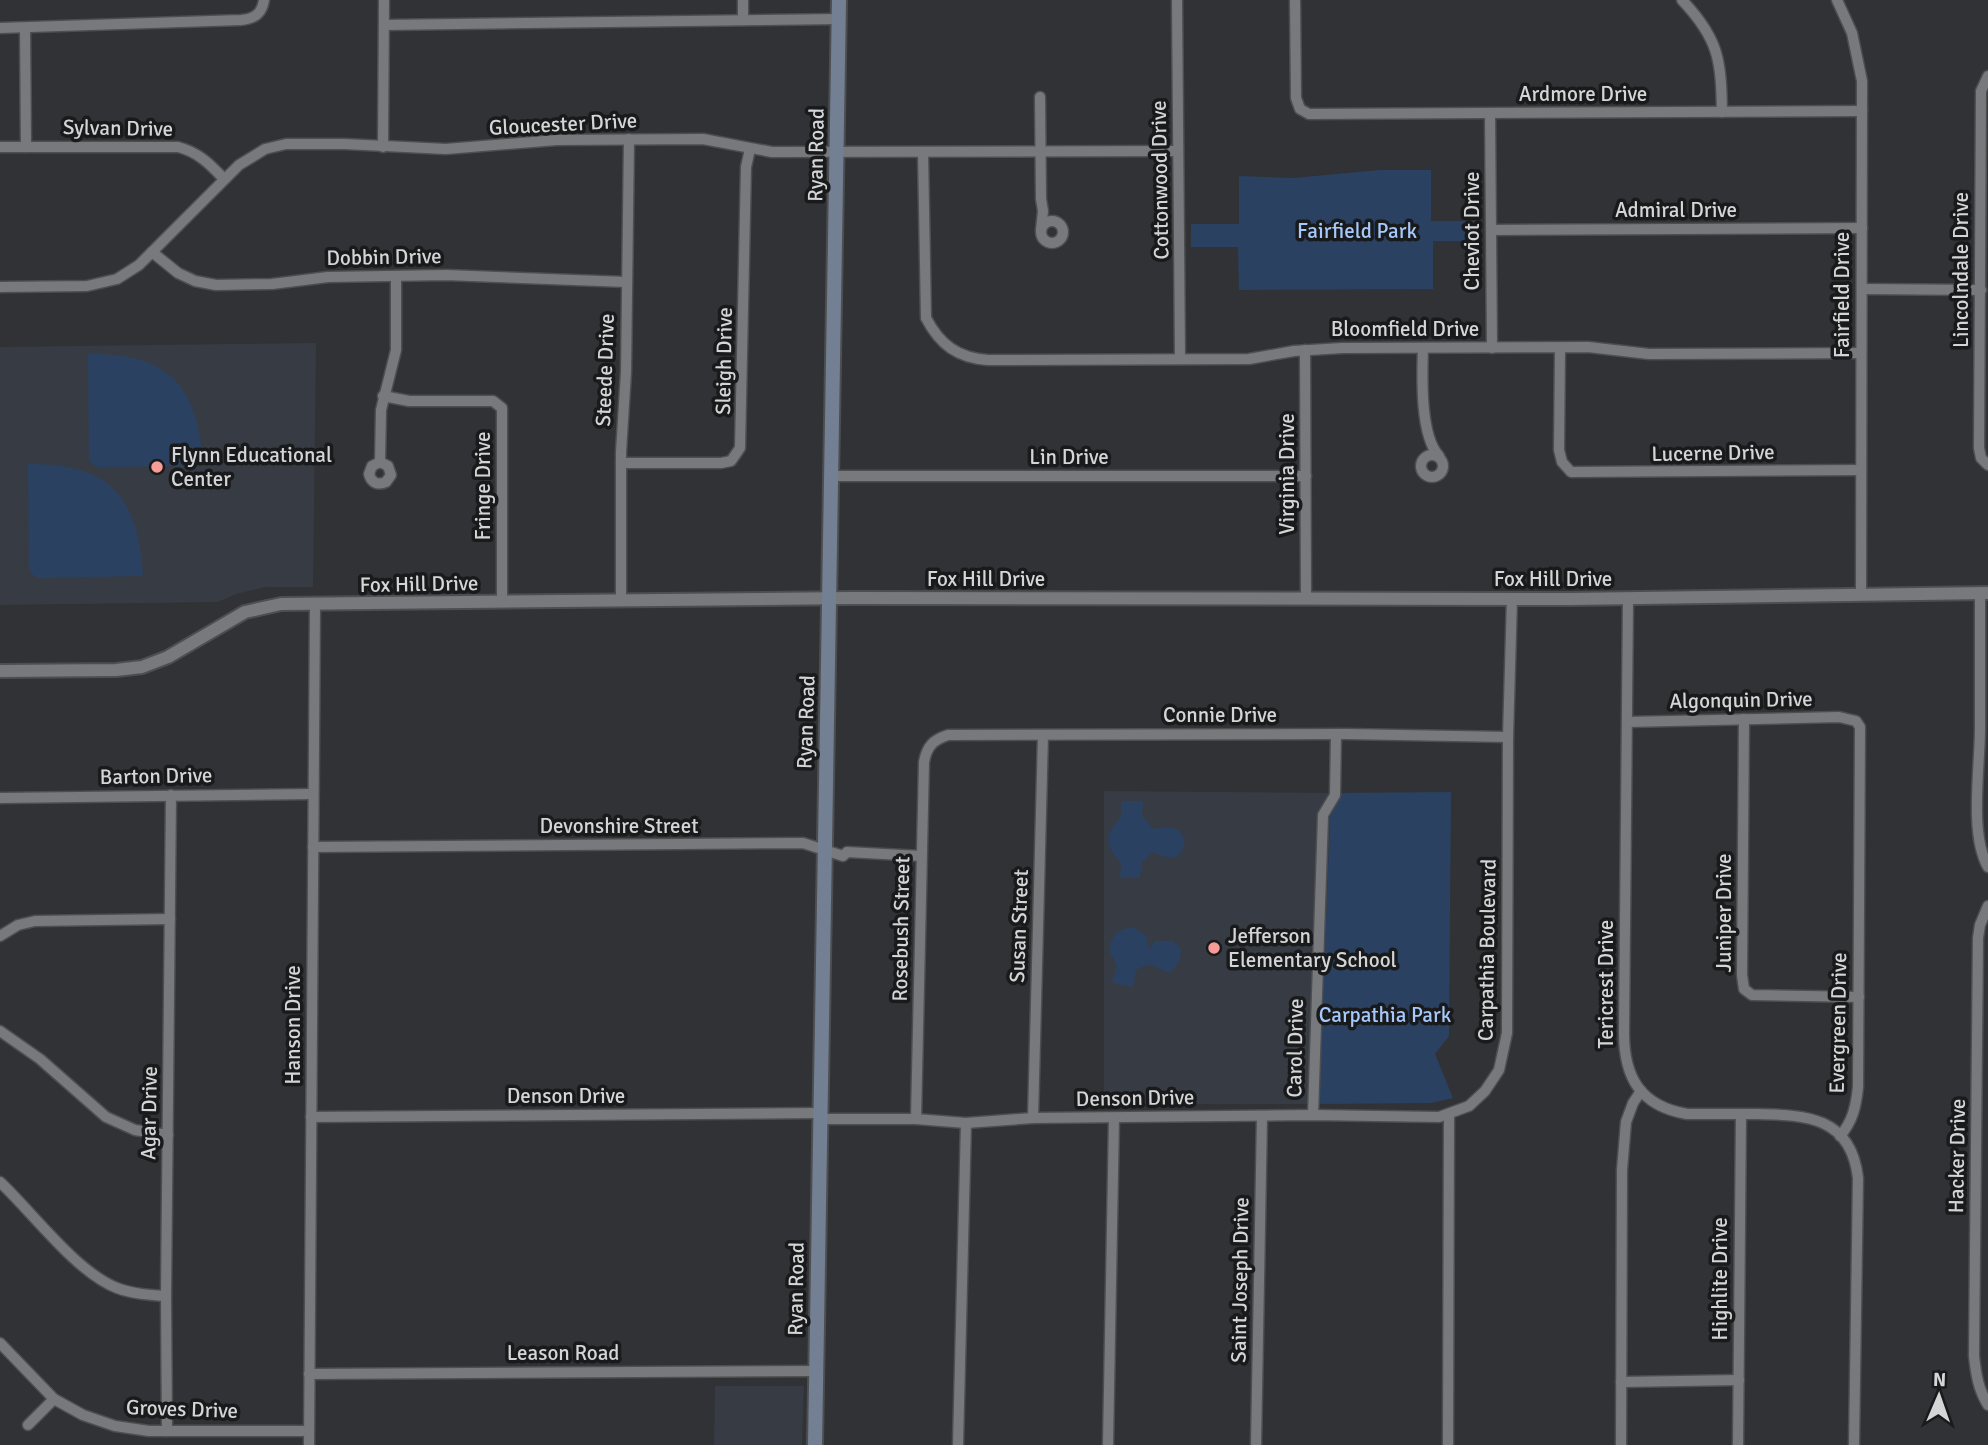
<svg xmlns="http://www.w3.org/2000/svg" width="1988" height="1445" font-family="Signika,sans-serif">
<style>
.built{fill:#373c44}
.green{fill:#2b4161}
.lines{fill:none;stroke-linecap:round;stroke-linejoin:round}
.minor-casing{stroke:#4d4e50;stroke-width:13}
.tertiary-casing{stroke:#4d4e50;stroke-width:16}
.secondary-casing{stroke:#4d4e50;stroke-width:18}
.minor{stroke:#77797c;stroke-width:10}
.tertiary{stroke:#77797c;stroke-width:12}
.secondary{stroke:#738093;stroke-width:14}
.poi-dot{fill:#f59b98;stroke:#191a1b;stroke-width:2.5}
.labels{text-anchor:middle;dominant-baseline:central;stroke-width:7;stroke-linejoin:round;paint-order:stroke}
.street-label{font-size:21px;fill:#d4d5d7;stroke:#191a1b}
.park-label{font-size:21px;fill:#a6c8fa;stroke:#191a1b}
.poi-label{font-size:21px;fill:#d4d5d7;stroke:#191a1b;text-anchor:start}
</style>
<rect width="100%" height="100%" fill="#313235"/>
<!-- built -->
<g class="built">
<polygon points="316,343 313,587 266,587 236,594 218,602 0,605 0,347"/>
<polygon points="1104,791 1331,793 1319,1104 1104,1104"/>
<polygon points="715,1386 804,1386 802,1445 714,1445"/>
</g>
<!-- green -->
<g class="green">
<polygon points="1380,170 1431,170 1431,221 1479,221 1480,241 1433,241 1433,289 1239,290 1238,247 1191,247 1191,224 1239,224 1239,176 1293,178"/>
<path d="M 88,354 C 170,353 198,386 203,466 L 96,467 L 89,460 Z"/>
<path d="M 28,464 C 110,463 138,497 143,576 L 36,578 L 29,570 Z"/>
<polygon points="1451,792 1449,1036 1435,1054 1453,1098 1431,1103 1319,1104 1331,793"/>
<path d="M 1121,801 L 1143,801 L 1142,816 L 1154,829 C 1171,827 1180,824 1185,843 C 1179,864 1168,858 1153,852 L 1142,862 L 1140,878 L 1120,878 L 1121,863 C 1103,844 1105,835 1121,817 Z"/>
<path d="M 1133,927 L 1146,935 L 1150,950 L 1155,941 L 1173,941 L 1181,949 C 1181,960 1178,966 1169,973 L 1149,964 L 1136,970 L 1133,987 L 1112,983 L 1117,965 L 1109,951 C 1111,935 1117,930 1133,927 Z"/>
</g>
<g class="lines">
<defs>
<g id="minor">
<polyline points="1177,0 1180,359"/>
<polyline points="1295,0 1296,98 1300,109 1309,114 1862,111"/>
<path d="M 1682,0 C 1719,39 1721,60 1722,112"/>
<polyline points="1837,0 1852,33 1862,81 1861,594"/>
<polyline points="743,20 743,0"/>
<polyline points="384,25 839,19"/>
<path d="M 0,28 L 241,20 C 254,19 262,14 264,0"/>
<polyline points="25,28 26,147"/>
<polyline points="1988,76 1981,91 1979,448 1981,458 1988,465"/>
<polyline points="1040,97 1041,199 1043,211 1041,230"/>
<polyline points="1490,114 1492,348"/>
<path d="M 0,147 L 178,147 C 198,152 210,164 224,179"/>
<polyline points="383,147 384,0"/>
<path d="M 923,152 L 926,318 C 940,345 958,358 988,360 L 1249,359 L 1294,351 L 1342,348 L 1588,347 L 1649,354 L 1861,353"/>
<circle cx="1052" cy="232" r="11"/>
<polyline points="1491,230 1862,228"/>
<polyline points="152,252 178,273 195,281 216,285 272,284 328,277 446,275 627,282"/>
<polyline points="0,287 87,286 117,279 139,265 239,165 265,149 286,144 344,144 446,149 557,140 703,139 772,152 1178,151"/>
<polyline points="1862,289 1981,290"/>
<path d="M 1423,348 C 1422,376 1420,436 1439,456"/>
<polyline points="1560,348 1559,450 1562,462 1571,472 1861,470"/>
<polyline points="1305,350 1306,598"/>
<polyline points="383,396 409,401 493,401 502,408 502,602"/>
<circle cx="1432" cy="466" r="11"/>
<path d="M 380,462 L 388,466 L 391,475 L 386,482 C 377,486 371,482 369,474 L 372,466 L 380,462 L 381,410 L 396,350 L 396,276"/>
<polyline points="621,463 721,463 731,461 740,448 746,167 750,149"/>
<polyline points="832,476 1306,476"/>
<path d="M 1980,593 C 1980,638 1980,683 1980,728 C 1980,768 1969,834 1988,867"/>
<path d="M 1628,599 L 1624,1033 C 1624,1077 1640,1106 1687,1114 C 1710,1114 1734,1114 1757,1114 C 1807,1115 1851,1117 1858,1178 L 1854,1445"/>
<polyline points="621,601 621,452 626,372 629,139"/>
<polyline points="1744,719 1742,975 1744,989 1752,995 1859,997"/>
<path d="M 1627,722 L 1839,717 L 1856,721 L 1860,727 L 1858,1087 C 1856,1106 1853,1121 1840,1136"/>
<polyline points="0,798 313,794"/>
<polyline points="313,847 803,843 843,856 847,852 921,856"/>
<path d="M 1988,906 L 1980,925 L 1978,938 L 1974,1356 C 1976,1374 1978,1389 1988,1405"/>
<polyline points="0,936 18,925 35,921 170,919"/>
<polyline points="0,1031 40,1059 106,1117 135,1130 168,1135"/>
<polyline points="1313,1115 1323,815 1335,795 1336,734"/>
<polyline points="311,1117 820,1113"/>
<polyline points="1033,1118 1043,735"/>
<polyline points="820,1119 916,1119 966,1123 1033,1118 1313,1115 1439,1117 1469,1106 1485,1091 1499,1070 1507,1033 1508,737 1512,598"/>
<path d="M 916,1119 L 924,762 C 927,746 933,740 948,735 L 1346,734 L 1508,737"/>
<path d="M 0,1182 C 33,1213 76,1272 117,1288 C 133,1294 150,1295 166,1296"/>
<polyline points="0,1343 54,1399 83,1415 115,1426 149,1431 309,1431"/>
<polyline points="309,1374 816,1371"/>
<polyline points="1621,1382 1739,1380"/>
<polyline points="28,1425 54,1399"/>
<polyline points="167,1431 166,1296 171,795"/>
<polyline points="309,1445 315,605"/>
<polyline points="958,1445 966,1123"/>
<polyline points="1108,1445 1114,1118"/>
<polyline points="1256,1445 1262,1116"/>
<polyline points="1448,1445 1449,1115"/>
<polyline points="1621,1445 1622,1170 1626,1122 1633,1103 1641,1091"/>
<polyline points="1738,1445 1741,1114"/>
</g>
<polyline id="tertiary" points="0,671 116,670 142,667 168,657 245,612 281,604 851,598 1570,599 1988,593"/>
<polyline id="secondary" points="815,1445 839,0"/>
</defs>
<!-- minor casing -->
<use href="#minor" class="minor-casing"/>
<!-- tertiary casing -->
<use href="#tertiary" class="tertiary-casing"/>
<!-- secondary casing -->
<use href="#secondary" class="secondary-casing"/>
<!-- minor -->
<use href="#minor" class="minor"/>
<!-- tertiary -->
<use href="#tertiary" class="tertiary"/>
<!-- secondary -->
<use href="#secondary" class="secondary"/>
</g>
<!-- markers -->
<g class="poi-dot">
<circle cx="157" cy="467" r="7"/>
<circle cx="1214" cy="948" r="7"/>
</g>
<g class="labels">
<!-- street labels -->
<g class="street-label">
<text x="1583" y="94">Ardmore Drive</text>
<text transform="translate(563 124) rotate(-3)">Gloucester Drive</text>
<text transform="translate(118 128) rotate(1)">Sylvan Drive</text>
<text transform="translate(816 155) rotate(-89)">Ryan Road</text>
<text transform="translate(1160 180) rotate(-91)">Cottonwood Drive</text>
<text x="1676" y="210">Admiral Drive</text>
<text transform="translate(1472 231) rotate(-90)">Cheviot Drive</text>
<text transform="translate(384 257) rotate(-1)">Dobbin Drive</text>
<text transform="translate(1961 270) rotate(-90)">Lincolndale Drive</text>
<text transform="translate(1842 295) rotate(-90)">Fairfield Drive</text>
<text x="1405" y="329">Bloomfield Drive</text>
<text transform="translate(724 361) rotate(-89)">Sleigh Drive</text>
<text transform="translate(605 370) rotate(-88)">Steede Drive</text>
<text transform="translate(1713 453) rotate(-1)">Lucerne Drive</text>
<text x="1069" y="457">Lin Drive</text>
<text transform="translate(1287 474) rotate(-90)">Virginia Drive</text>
<text transform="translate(483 486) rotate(-90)">Fringe Drive</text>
<text x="986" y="579">Fox Hill Drive</text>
<text x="1553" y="579">Fox Hill Drive</text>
<text transform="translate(419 584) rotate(-1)">Fox Hill Drive</text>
<text transform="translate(1741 700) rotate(-1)">Algonquin Drive</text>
<text x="1220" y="715">Connie Drive</text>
<text transform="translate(806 722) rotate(-88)">Ryan Road</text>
<text transform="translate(156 776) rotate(-1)">Barton Drive</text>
<text x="619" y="826">Devonshire Street</text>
<text transform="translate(1724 913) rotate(-90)">Juniper Drive</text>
<text transform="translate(1019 926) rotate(-88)">Susan Street</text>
<text transform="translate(901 929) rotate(-89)">Rosebush Street</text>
<text transform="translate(1487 950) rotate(-89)">Carpathia Boulevard</text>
<text transform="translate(1606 984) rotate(-90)">Tericrest Drive</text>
<text transform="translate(1838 1023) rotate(-89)">Evergreen Drive</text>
<text transform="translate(293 1025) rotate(-90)">Hanson Drive</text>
<text transform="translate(1295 1048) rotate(-89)">Carol Drive</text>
<text x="566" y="1096">Denson Drive</text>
<text transform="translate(1135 1098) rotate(-1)">Denson Drive</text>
<text transform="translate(149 1113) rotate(-89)">Agar Drive</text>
<text transform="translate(1957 1156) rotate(-89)">Hacker Drive</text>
<text transform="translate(1720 1279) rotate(-90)">Highlite Drive</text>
<text transform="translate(1240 1280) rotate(-89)">Saint Joseph Drive</text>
<text transform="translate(796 1289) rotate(-89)">Ryan Road</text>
<text x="563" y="1353">Leason Road</text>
<text transform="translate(182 1409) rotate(2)">Groves Drive</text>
</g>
<!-- park labels -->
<g class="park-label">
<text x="1357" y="231">Fairfield Park</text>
<text x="1385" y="1015">Carpathia Park</text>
</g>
<!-- poi labels -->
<g class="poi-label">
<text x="171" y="455">Flynn Educational<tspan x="171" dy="24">Center</tspan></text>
<text x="1228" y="936">Jefferson<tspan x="1228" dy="24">Elementary School</tspan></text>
</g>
</g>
<!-- north arrow -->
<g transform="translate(1939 1396) rotate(2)" stroke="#191a1b" stroke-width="5" paint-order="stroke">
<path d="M0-5L12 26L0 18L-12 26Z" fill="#d4d5d7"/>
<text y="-10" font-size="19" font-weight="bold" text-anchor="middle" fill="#d4d5d7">N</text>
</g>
</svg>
